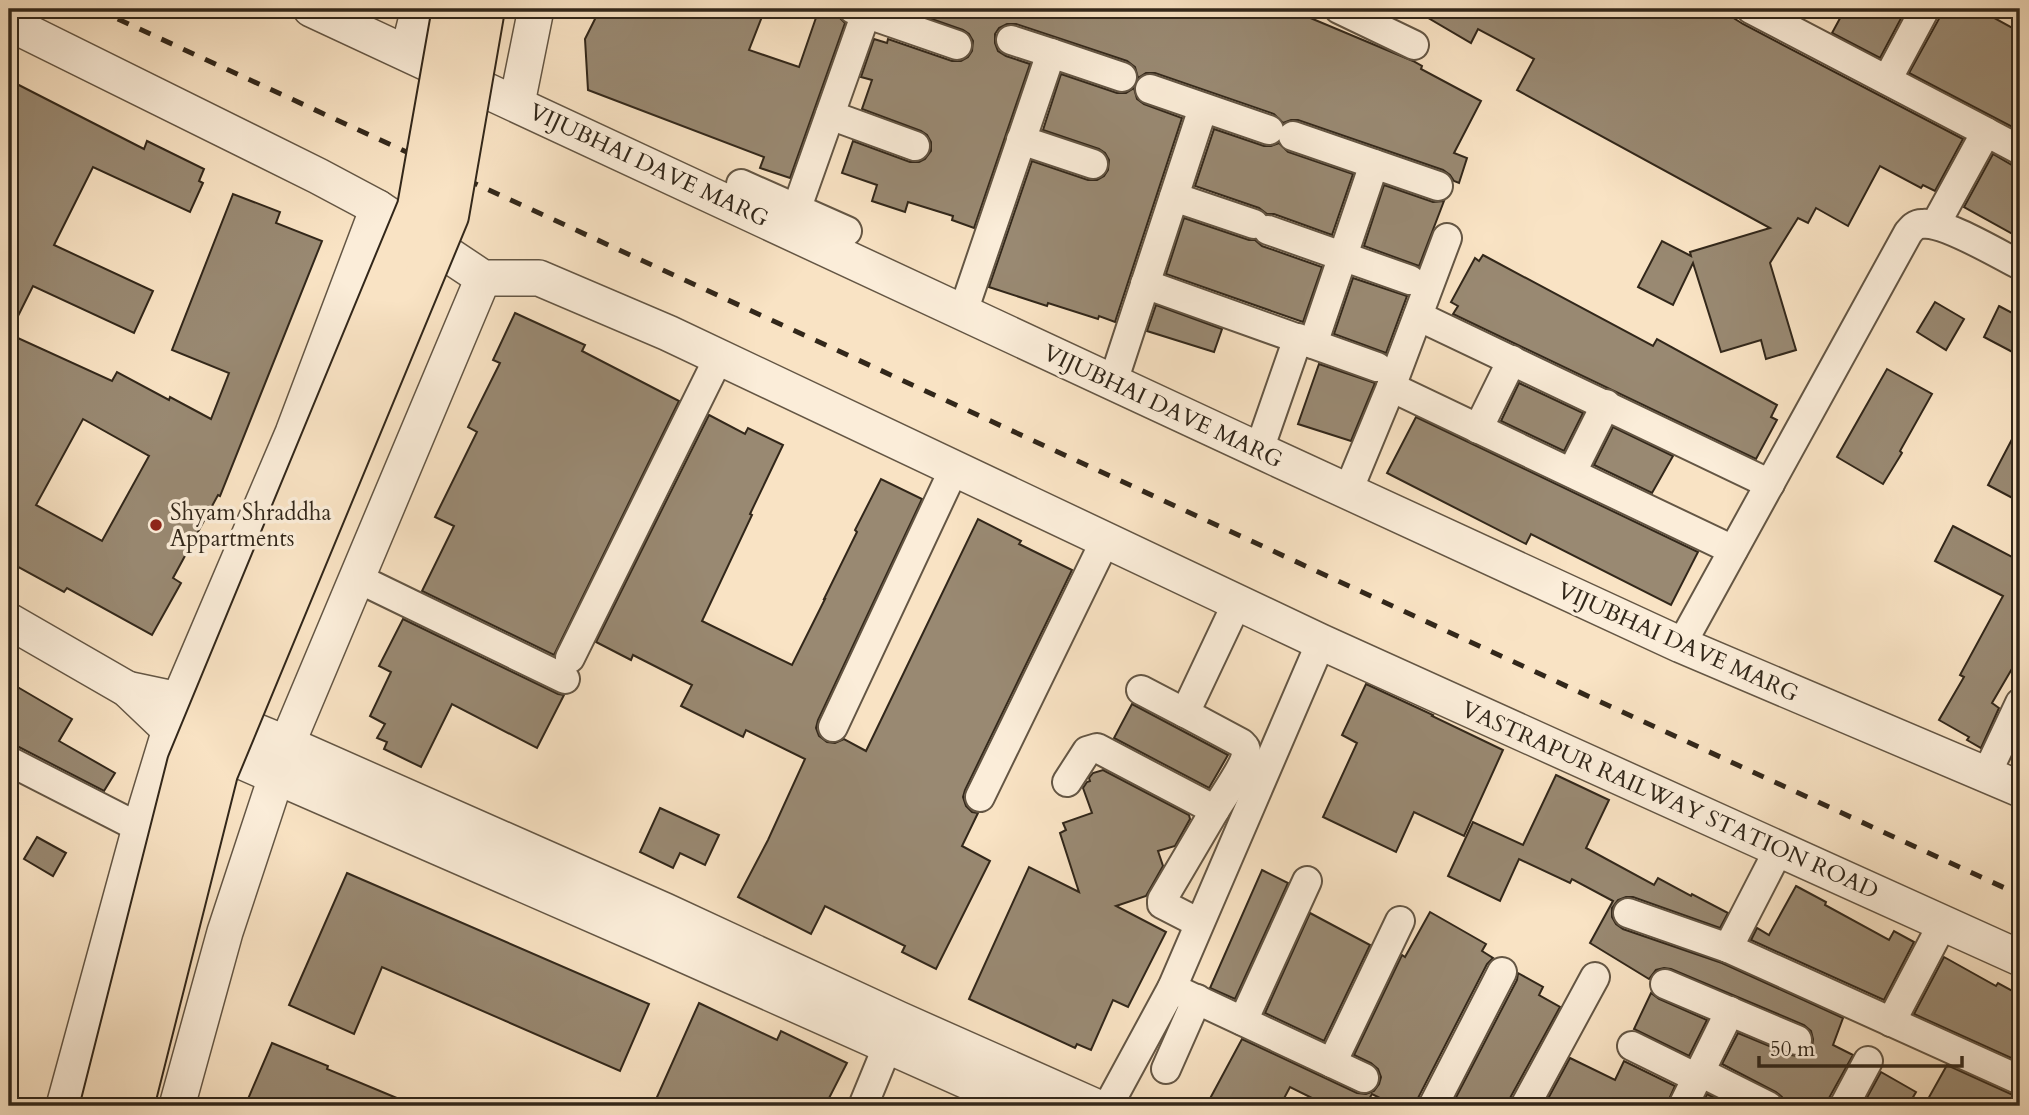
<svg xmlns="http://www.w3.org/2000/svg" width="2029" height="1115" font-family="Cardo,serif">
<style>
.building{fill:#998972;stroke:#32271a;stroke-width:2;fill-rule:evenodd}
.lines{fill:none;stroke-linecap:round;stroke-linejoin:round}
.minor-casing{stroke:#645644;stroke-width:32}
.tertiary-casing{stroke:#645644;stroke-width:38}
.minor{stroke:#fbedd9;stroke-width:28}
.tertiary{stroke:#fbedd9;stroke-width:35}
.rail{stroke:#32271a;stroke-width:5;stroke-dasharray:12 12;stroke-linecap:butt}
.primary-bridge-casing{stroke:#32271a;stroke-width:42;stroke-linecap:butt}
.primary-bridge{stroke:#f9e3c4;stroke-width:38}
.poi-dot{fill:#8f2418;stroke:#fbedd9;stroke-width:2.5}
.labels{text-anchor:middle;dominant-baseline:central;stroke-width:7;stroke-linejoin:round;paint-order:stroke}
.street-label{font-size:23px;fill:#32271a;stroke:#fbedd9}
.poi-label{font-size:23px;fill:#32271a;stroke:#fbedd9;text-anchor:start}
</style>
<rect width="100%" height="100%" fill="#f9e3c4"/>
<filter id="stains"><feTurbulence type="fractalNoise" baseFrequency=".00286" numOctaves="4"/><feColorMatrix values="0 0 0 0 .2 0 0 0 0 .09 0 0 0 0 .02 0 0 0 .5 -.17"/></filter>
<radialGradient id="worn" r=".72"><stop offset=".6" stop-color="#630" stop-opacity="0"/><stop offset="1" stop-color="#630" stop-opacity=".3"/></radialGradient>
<!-- building -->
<g class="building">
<polygon points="600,9 765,9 749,50 799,67 819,9 838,16 845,23 790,178 760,168 764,157 588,90 585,39"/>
<polygon points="903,9 1289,9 1413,61 1422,66 1421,69 1481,101 1454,153 1467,158 1459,183 1454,181 1450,175 1443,170 1298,120 1291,120 1283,123 1274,114 1155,73 1146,73 1138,78 1135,67 1127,61 1016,24 1007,24 999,28 995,34 995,43 998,51 1006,56 1030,64 974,228 952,220 953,216 908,202 905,212 872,201 877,185 842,173 853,141 910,162 919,162 925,159 931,151 931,142 927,135 921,131 862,109 872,80 861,77 874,39 887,43 888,39 952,61 961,61 968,57 972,51 973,41 969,34 963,30"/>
<polygon points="1413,9 1719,9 1743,24 1963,139 1935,191 1923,185 1921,188 1880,166 1848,226 1816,208 1808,223 1798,218 1770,263 1796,350 1766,359 1761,340 1721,352 1693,263 1673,305 1638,287 1662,241 1691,256 1690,252 1770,228 1517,90 1534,59 1478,29 1471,43"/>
<polygon points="1845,9 1906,9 1880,58 1832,33"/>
<polygon points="1942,9 1978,9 2020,32 2020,131 1909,73 1940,17"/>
<polygon points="1061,74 1117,93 1126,93 1134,88 1137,99 1144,104 1182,118 1115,322 1099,316 1098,319 1048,303 1047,306 989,287 1032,161 1088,180 1097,180 1104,176 1108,170 1109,160 1105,153 1099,149 1043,130"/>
<path d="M 9,80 L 144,149 L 147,141 L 204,169 L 199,181 L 203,183 L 190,212 L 93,167 L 54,245 L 153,291 L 134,333 L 33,286 L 9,334 L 112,381 L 117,372 L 169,400 L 170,397 L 211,419 L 229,373 L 172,350 L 233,194 L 280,212 L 276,223 L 322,241 L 220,496 L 218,495 L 173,578 L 181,583 L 152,635 L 67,588 L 64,592 L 9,562 ZM 83,419 L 149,456 L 102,541 L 36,505 Z"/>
<polygon points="1214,129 1264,146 1271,146 1279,143 1288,152 1353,174 1332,235 1274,214 1267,214 1259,208 1195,186"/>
<polygon points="1993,154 2012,165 2020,167 2020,238 1964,207"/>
<polygon points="1384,185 1433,202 1444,201 1419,266 1364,246"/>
<polygon points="1184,218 1249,240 1255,240 1262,246 1322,267 1303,322 1166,274"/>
<polygon points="1483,255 1653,346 1657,339 1777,405 1771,417 1777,420 1756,459 1453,314 1458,306 1451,302 1475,258 1479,261"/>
<polygon points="1353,278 1407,296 1386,353 1334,334"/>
<polygon points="1935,302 1964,319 1946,350 1917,332"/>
<polygon points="1156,305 1222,329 1214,352 1147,331"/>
<polygon points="1999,306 2020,317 2020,356 1984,337"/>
<polygon points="515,313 585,345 582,351 679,401 554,655 422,591 454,526 435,517 477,432 468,427 500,363 493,360"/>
<polygon points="1319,364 1375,383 1351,441 1298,424"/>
<polygon points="1887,369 1932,394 1900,451 1902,453 1883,484 1837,457"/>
<polygon points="1519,383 1583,413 1564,451 1501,421"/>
<polygon points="709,415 745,434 748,428 783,445 750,514 752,515 702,621 792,665 825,599 824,599 857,532 855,530 881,479 922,499 818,720 816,728 819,736 827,742 835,743 844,739 866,751 978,519 1021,541 1019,544 1072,570 965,790 963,797 966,806 972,812 978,813 962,846 990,861 936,969 902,952 905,946 825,906 811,934 738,897 768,840 805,759 746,730 743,737 681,706 692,685 633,655 631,660 596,642"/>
<polygon points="1416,417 1698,552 1671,605 1531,534 1526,544 1387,473"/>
<polygon points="2020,424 2020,502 1988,485"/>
<polygon points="1613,427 1673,456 1652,493 1594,465"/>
<polygon points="1953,526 2020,561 2020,655 1992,703 1999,708 1981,748 1967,740 1969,737 1939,720 1964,677 1960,675 2003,596 1935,561"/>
<polygon points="403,619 558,694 564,695 537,748 452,704 421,767 384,749 387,742 377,738 385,724 370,716 391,672 379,666"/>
<polygon points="9,682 72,719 59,741 115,773 104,791 17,746 9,744"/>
<polygon points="1366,684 1433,715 1432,716 1503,750 1464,836 1414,812 1396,852 1323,817 1357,743 1342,735"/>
<polygon points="1132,704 1228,755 1209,788 1114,738"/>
<polygon points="1103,770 1189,815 1190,819 1175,846 1158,851 1163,866 1146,896 1116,906 1166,932 1128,1007 1113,1000 1091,1050 1077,1044 1075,1048 969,999 1029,867 1079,892 1060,833 1066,830 1063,823 1092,813 1083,788 1087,782 1090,781 1089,778 1093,773"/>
<polygon points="1556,775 1609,800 1586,848 1654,885 1658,878 1691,896 1692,894 1728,913 1720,928 1633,897 1626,897 1618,900 1612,908 1612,917 1616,924 1623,929 1722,963 1843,1018 1833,1045 1853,1055 1829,1098 1827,1106 1784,1106 1782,1097 1776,1092 1722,1064 1738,1033 1791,1055 1798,1056 1806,1054 1812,1047 1813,1039 1811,1031 1804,1025 1671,969 1664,968 1656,970 1649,979 1590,943 1613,901 1572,879 1570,883 1519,859 1500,901 1448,876 1473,822 1523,845"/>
<polygon points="660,808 719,835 705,865 680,853 673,868 640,852"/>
<polygon points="37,837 66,853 53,876 24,859"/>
<polygon points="1262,870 1288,883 1235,999 1210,988"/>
<polygon points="347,873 649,1004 620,1071 382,967 354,1034 289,1005"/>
<polygon points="1796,886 1826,902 1825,905 1889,940 1894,931 1914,942 1884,1000 1751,940 1757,928 1769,935"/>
<polygon points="1430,912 1486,944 1482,951 1493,958 1487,964 1418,1098 1416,1106 1396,1106 1372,1094 1365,1106 1328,1106 1290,1087 1280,1106 1206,1106 1242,1039 1357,1093 1366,1094 1374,1091 1379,1084 1381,1077 1378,1069 1371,1063 1354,1055 1402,955 1405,957"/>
<polygon points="1310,913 1370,945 1324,1041 1265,1013"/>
<polygon points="1944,957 1996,986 1998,983 2020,995 2020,1062 1914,1014"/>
<polygon points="1518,973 1543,987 1539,995 1560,1007 1510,1098 1508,1106 1454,1106 1452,1105 1517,980"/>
<polygon points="1651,993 1659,999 1707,1020 1689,1056 1634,1029"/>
<polygon points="699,1003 777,1040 781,1031 847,1063 825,1106 653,1106"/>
<polygon points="272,1043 328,1066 327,1069 416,1106 245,1106"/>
<polygon points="1570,1058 1615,1080 1624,1061 1675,1086 1666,1106 1544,1106"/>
<polygon points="1947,1065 2013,1095 2020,1096 2020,1106 1941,1106 1928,1099"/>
<polygon points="1881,1072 1916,1092 1908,1106 1869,1106 1864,1103"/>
<polygon points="1707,1094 1731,1106 1701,1106"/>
</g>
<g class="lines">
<defs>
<g id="minor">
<polyline points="853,9 957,45"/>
<polyline points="1339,9 1414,45"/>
<polyline points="1751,9 1986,132 1940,216 1939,225"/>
<polyline points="1011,40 1051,53"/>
<polyline points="1887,80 1925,9"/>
<polyline points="1150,89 1269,130"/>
<polyline points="830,115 915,146"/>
<polyline points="1986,132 2020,150"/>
<polyline points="1293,136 1438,186"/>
<polyline points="1021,140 1093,164"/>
<polyline points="741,184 847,231"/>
<polyline points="1174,197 1254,224"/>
<polyline points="789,230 866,13"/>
<polyline points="1268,230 1410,280"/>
<polyline points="1145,284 1377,367"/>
<polyline points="963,312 1051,53 1122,77"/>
<polyline points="1418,316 1770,484"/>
<polyline points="1313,344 1374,164"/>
<polyline points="1113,382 1203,108"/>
<polyline points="1391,387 1733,550"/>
<polyline points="1478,429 1512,360"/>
<polyline points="1259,450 1298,338"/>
<polyline points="1572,472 1606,404"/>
<polyline points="1348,491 1391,387 1447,238"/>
<polyline points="357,578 565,679"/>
<path d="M 1681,645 L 1908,233 C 1912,228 1915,224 1922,224 C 1944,221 1998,254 2020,265"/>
<polyline points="570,658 719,357"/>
<polyline points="1141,690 1185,713"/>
<polyline points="833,727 954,469"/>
<polyline points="9,761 140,828"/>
<polyline points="1986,775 2020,703"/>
<polyline points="1067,782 1087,751 1097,748 1215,810 1162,900 1162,904 1199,923"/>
<polyline points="980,797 1105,541"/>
<path d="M 1215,810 C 1222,798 1246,765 1246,753 C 1246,747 1245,747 1241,743 L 1185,713 L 1237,603"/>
<polyline points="1628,913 1728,948 2020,1080"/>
<polyline points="1728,948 1779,849"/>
<polyline points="1665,984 1797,1040"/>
<polyline points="1172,988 1364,1078"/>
<polyline points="1243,1021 1307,881"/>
<polyline points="1891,1022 1943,923"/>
<polyline points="1632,1046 1697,1078"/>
<polyline points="1332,1063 1400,921"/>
<polyline points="1166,1069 1197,999"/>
<polyline points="1700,1072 1768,1106"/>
<polyline points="863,1106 895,1028"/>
<polyline points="1108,1106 1172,988 1321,642"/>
<polyline points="1433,1106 1502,972"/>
<polyline points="1525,1106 1595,977"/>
<polyline points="1683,1106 1730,1011"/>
<polyline points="1844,1106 1868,1061"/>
</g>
<g id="tertiary">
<polyline points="311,9 1269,455 1681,645 2020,789"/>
<polyline points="9,23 318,176 378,208 483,278 539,278 668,333 1321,642 2020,958"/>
<polyline points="408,52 419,9"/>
<polyline points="517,103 536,9"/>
<polyline points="9,621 127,689 170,730 660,944 1023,1106"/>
<polyline points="127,689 179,700 287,744 665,911 898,1019 1094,1106"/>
<polyline points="64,1106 140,828 179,700 293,433 378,208"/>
<polyline points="177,1106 225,932 287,744 483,278"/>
</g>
</defs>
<!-- minor casing -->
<use href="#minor" class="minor-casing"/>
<!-- tertiary casing -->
<use href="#tertiary" class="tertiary-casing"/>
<!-- minor -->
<use href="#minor" class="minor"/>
<!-- tertiary -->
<use href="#tertiary" class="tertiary"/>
<!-- rail -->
<polyline class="rail" points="96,9 2020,895"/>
<defs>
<g id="primary-bridge">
<polyline points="100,1106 187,763 417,207 452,9"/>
<polyline points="134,1106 218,773 449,216 485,9"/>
</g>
</defs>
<!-- primary-bridge casing -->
<use href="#primary-bridge" class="primary-bridge-casing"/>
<!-- primary-bridge -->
<use href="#primary-bridge" class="primary-bridge"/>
</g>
<!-- markers -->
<circle class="poi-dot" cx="156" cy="525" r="7"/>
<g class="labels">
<!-- street labels -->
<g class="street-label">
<text transform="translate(649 165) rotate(25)">VIJUBHAI DAVE MARG</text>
<text transform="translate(1163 406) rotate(25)">VIJUBHAI DAVE MARG</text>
<text transform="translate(1678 642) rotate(24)">VIJUBHAI DAVE MARG</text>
<text transform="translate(1670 800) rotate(24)">VASTRAPUR RAILWAY STATION ROAD</text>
</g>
<!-- poi labels -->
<g class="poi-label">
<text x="170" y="512">Shyam Shraddha<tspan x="170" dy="26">Appartments</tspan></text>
</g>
</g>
<!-- margin -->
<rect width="2029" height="1115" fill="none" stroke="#f9e3c4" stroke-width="35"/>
<rect x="10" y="10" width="2008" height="1094" fill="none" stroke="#32271a" stroke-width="3.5"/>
<rect x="18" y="18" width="1994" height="1080" fill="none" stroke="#32271a" stroke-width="2"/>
<!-- scale -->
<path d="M1759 1056v10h203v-10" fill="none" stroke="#32271a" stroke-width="3.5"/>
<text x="1770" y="1056" font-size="21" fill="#32271a" stroke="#fbedd9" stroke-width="5" paint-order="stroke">50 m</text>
<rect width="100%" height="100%" filter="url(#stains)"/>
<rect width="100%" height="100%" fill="url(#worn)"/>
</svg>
